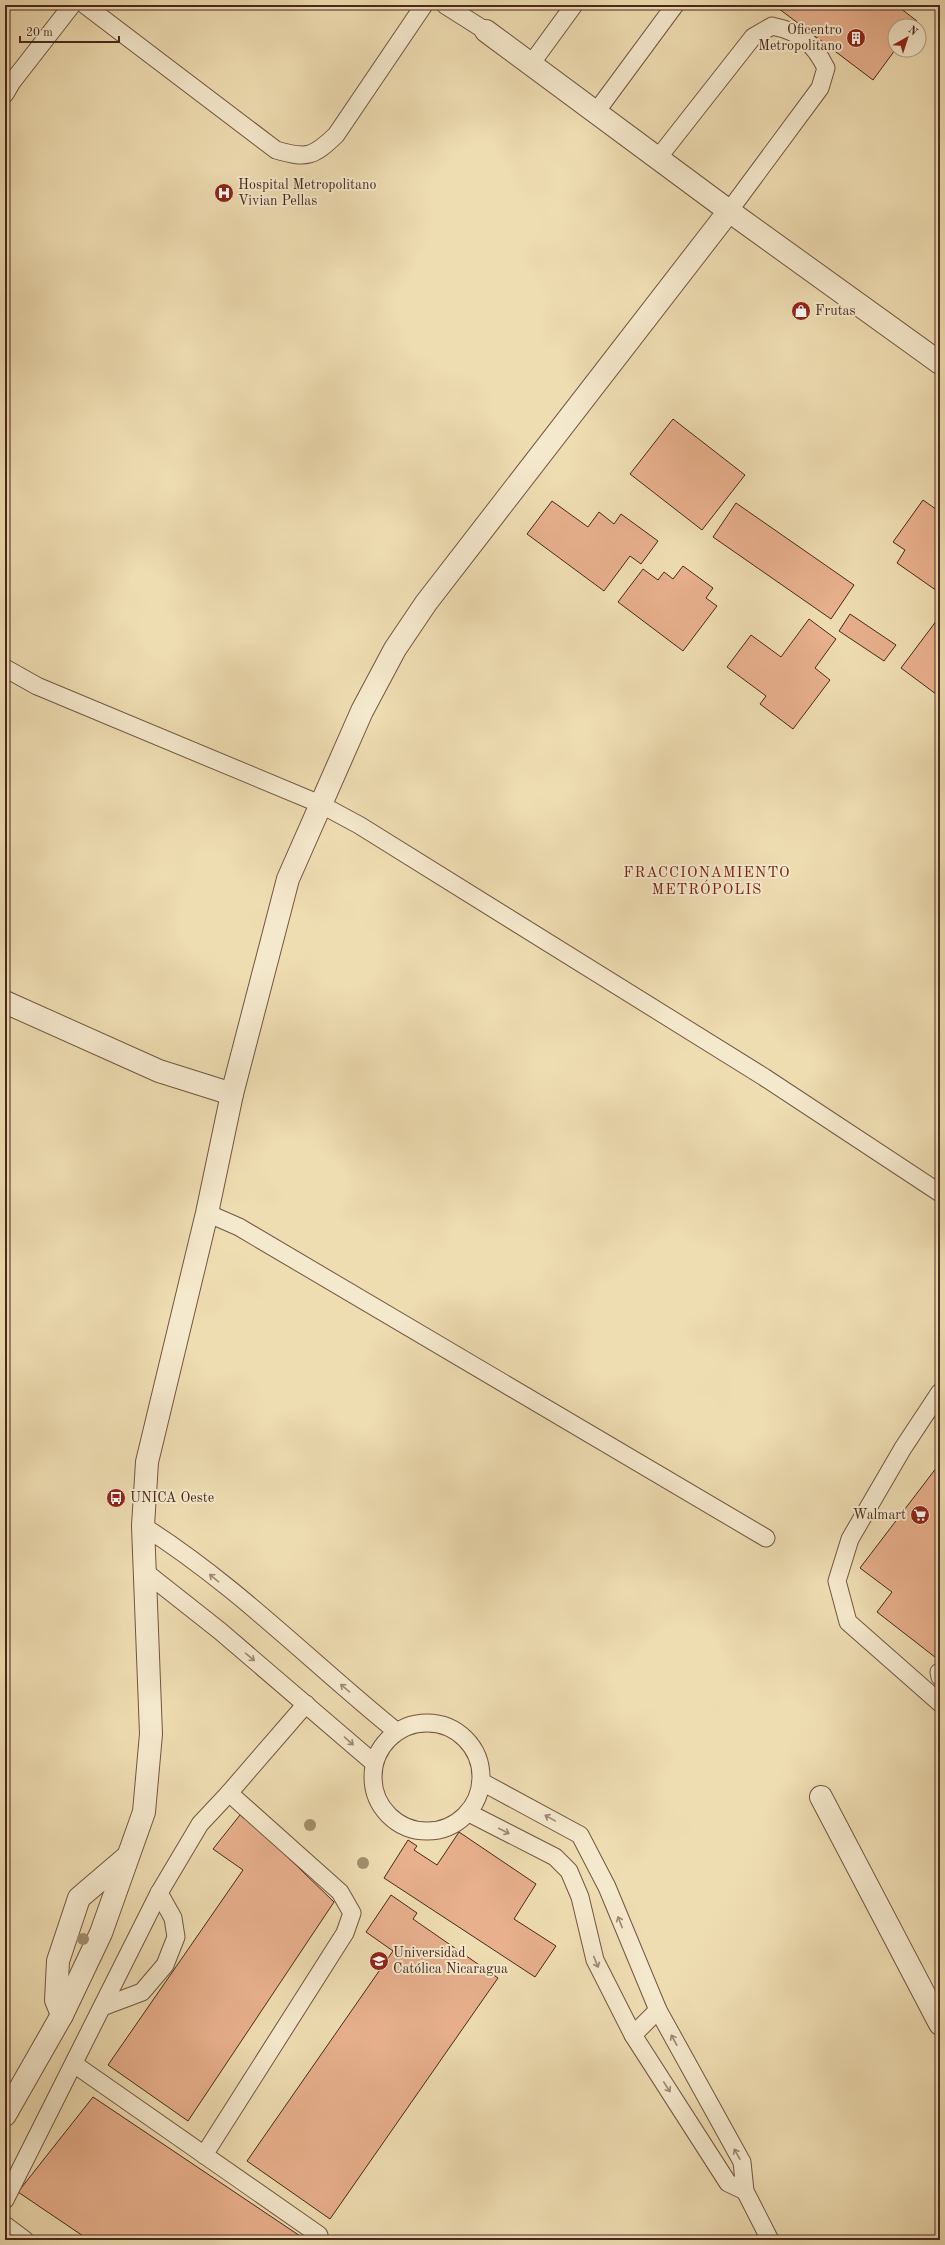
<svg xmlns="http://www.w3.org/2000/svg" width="945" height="2245" font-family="'Old Standard TT',serif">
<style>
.building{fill:#e8b08d;stroke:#48281c}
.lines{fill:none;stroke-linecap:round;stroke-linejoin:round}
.service-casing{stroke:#725542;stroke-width:19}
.minor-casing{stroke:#725542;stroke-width:24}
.service{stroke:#f5e9cd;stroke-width:17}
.minor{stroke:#f5e9cd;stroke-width:22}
.tree{fill:#a28e6f}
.oneway{stroke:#9e8874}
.labels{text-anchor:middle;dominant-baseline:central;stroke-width:4;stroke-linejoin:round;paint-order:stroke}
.poi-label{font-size:14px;fill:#48281c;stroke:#f5e9cd;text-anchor:start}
.neighbourhood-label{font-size:15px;letter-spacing:1px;fill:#7a1f14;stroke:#f5e9cd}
</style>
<rect width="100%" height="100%" fill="#efddb2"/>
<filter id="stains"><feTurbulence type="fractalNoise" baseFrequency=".005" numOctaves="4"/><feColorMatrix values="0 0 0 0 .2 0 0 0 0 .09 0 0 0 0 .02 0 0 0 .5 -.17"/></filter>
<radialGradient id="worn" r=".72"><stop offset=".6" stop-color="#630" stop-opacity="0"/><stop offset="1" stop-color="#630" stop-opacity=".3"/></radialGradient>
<!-- building -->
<g class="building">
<polygon points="774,5 896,5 917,21 913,26 895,26 895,50 873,80"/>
<polygon points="673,419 745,475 702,530 630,474"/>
<polygon points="923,500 940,512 940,593 897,563 905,550 893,542"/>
<polygon points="552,501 588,527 599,512 614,524 621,514 658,541 641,564 630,556 604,591 527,534"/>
<polygon points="736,503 854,585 831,619 713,537"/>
<polygon points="683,566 713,588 706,598 717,606 683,651 618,602 643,569 658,580 664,572 673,579"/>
<polygon points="850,614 896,645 884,661 839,631"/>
<polygon points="940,616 940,697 901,668"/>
<polygon points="809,619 836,639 815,668 830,680 793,729 760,704 766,696 727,667 751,635 781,657"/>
<polygon points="940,1463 940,1661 877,1612 892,1592 860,1568"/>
<polygon points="240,1815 267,1837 334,1902 188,2121 108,2065 243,1870 213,1849"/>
<polygon points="459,1832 536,1884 514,1919 556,1946 535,1977 384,1878 408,1840 417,1846 414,1850 437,1865"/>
<polygon points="391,1895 417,1913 413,1919 498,1978 330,2219 247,2161 393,1951 366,1932"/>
<polygon points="93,2097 306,2240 89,2240 18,2192"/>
</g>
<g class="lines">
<defs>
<g id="service">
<path d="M 85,5 L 276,150 C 307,159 313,157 336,135 L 424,5"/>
<polyline points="445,5 486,31"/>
<polyline points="531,64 574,5"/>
<polyline points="5,94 12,82 72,5"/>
<polyline points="596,112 675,5"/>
<path d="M 658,158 L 753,37 L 772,26 C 800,32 813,42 826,68 L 820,88 L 729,211"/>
<polyline points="5,668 37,686 320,804 359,825 764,1077 940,1193"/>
<polyline points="207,1213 239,1227 766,1538"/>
<polyline points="940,1392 903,1448 850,1539 837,1581 848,1622 940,1703"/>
<path d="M 143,1526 C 235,1584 312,1663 396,1731"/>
<polyline points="144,1571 220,1631 374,1763"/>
<polyline points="939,1672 940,1677"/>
<circle cx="427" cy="1777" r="54"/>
<polyline points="482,1782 580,1835 607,1887 658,2010 742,2162 745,2191 770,2240"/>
<polyline points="469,1813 555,1857 569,1871 580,1897 595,1960 633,2035 728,2183 745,2191"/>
<polyline points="102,2007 142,1992 165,1965 176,1937 173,1918 159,1893"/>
<polyline points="633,2035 658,2010"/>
<polyline points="74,2064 319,2235"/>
<polyline points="204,2155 345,1933 352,1913 340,1892 229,1793"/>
<polyline points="5,2200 159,1893 200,1824 229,1793 306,1704"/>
<polyline points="5,2225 25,2240"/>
</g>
<g id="minor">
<polyline points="486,31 729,211 940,363"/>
<polyline points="5,1002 159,1071 232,1094"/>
<polyline points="821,1797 940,2024"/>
<polyline points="62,2015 56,2000 58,1961 79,1898 127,1857"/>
<polyline points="5,2115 62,2015 101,1933 144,1812 151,1734 143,1526 147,1462 207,1213 232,1094 288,879 362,711 395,649 426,603 729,211"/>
</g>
</defs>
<!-- service casing -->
<use href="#service" class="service-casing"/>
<!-- minor casing -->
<use href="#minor" class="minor-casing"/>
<!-- service -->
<use href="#service" class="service"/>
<!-- minor -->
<use href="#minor" class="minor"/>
</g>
<!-- trees -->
<g class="tree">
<circle cx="310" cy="1825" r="6"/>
<circle cx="363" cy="1863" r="6"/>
<circle cx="83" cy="1939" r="6"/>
</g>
<!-- one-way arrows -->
<defs><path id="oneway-shaft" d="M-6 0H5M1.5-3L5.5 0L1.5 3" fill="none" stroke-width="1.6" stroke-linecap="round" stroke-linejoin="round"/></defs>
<g class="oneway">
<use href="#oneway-shaft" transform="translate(214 1578) rotate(-141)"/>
<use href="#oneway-shaft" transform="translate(250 1657) rotate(40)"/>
<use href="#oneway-shaft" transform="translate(345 1688) rotate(-140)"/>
<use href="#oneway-shaft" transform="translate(349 1741) rotate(41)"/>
<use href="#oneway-shaft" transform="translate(550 1818) rotate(-151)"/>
<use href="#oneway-shaft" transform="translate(504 1831) rotate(27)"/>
<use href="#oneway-shaft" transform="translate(620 1922) rotate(-111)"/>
<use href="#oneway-shaft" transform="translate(596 1962) rotate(68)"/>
<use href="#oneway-shaft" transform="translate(674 2040) rotate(-119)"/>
<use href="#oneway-shaft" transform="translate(667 2087) rotate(57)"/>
<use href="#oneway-shaft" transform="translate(737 2154) rotate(-119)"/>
</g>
<!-- icons -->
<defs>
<symbol id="building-disc" viewBox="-11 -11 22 22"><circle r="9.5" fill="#8f2418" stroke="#f5e9cd"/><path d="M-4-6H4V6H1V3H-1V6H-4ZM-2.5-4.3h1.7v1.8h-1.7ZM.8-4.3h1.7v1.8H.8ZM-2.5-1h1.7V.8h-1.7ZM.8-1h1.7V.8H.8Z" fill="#fff"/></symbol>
<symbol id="hospital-disc" viewBox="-11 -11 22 22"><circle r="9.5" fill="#8f2418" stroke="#f5e9cd"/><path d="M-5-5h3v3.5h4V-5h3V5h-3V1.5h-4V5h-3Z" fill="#fff"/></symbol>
<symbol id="shop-disc" viewBox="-11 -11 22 22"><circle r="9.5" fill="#8f2418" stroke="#f5e9cd"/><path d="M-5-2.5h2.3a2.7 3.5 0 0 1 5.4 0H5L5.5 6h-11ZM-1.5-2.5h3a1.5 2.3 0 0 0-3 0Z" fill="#fff"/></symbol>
<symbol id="bus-disc" viewBox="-11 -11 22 22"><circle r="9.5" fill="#8f2418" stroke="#f5e9cd"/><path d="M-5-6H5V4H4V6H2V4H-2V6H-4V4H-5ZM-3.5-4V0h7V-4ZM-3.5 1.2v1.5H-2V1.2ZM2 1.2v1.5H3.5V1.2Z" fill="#fff"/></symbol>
<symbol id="supermarket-disc" viewBox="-11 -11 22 22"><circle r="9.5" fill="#8f2418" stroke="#f5e9cd"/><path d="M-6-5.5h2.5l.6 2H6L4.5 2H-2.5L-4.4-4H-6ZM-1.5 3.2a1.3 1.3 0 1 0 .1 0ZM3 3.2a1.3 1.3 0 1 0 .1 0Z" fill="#fff"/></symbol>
<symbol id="university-disc" viewBox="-11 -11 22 22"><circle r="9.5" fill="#8f2418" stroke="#f5e9cd"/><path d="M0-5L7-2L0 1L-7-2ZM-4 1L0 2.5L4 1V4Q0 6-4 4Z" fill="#fff"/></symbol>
</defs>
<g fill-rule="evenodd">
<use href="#building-disc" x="845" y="27" width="22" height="22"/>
<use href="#hospital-disc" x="213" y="182" width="22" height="22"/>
<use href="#shop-disc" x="790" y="300" width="22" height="22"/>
<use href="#bus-disc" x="105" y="1487" width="22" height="22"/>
<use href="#supermarket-disc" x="909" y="1504" width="22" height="22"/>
<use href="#university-disc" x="368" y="1950" width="22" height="22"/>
</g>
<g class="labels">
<!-- poi labels -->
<g class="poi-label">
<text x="842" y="30" text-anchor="end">Oficentro<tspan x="842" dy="16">Metropolitano</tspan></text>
<text x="238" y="185">Hospital Metropolitano<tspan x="238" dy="16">Vivian Pellas</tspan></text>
<text x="815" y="311">Frutas</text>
<text x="130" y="1498">UNICA Oeste</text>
<text x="906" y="1515" text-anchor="end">Walmart</text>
<text x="393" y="1953">Universidad<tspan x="393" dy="16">Católica Nicaragua</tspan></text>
</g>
<!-- neighbourhood labels -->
<g class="neighbourhood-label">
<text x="707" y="873">FRACCIONAMIENTO<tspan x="707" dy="17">METRÓPOLIS</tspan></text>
</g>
</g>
<!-- margin -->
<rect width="945" height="2245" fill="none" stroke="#efddb2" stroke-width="20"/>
<rect x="6" y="6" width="933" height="2233" fill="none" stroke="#48281c" stroke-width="2"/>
<rect x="10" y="10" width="925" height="2225" fill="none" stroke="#48281c"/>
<!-- north arrow -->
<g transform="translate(907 38) rotate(39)"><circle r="19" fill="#f5e9cd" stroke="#b09c86"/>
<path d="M0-3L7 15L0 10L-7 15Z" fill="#8f2418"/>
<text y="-6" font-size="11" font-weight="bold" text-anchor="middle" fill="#48281c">N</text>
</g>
<!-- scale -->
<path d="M20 36v6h99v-6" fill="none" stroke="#48281c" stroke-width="2"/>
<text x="26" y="36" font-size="12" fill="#48281c" stroke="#f5e9cd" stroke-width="3" paint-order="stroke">20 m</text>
<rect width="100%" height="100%" filter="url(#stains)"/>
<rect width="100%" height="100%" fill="url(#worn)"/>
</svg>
